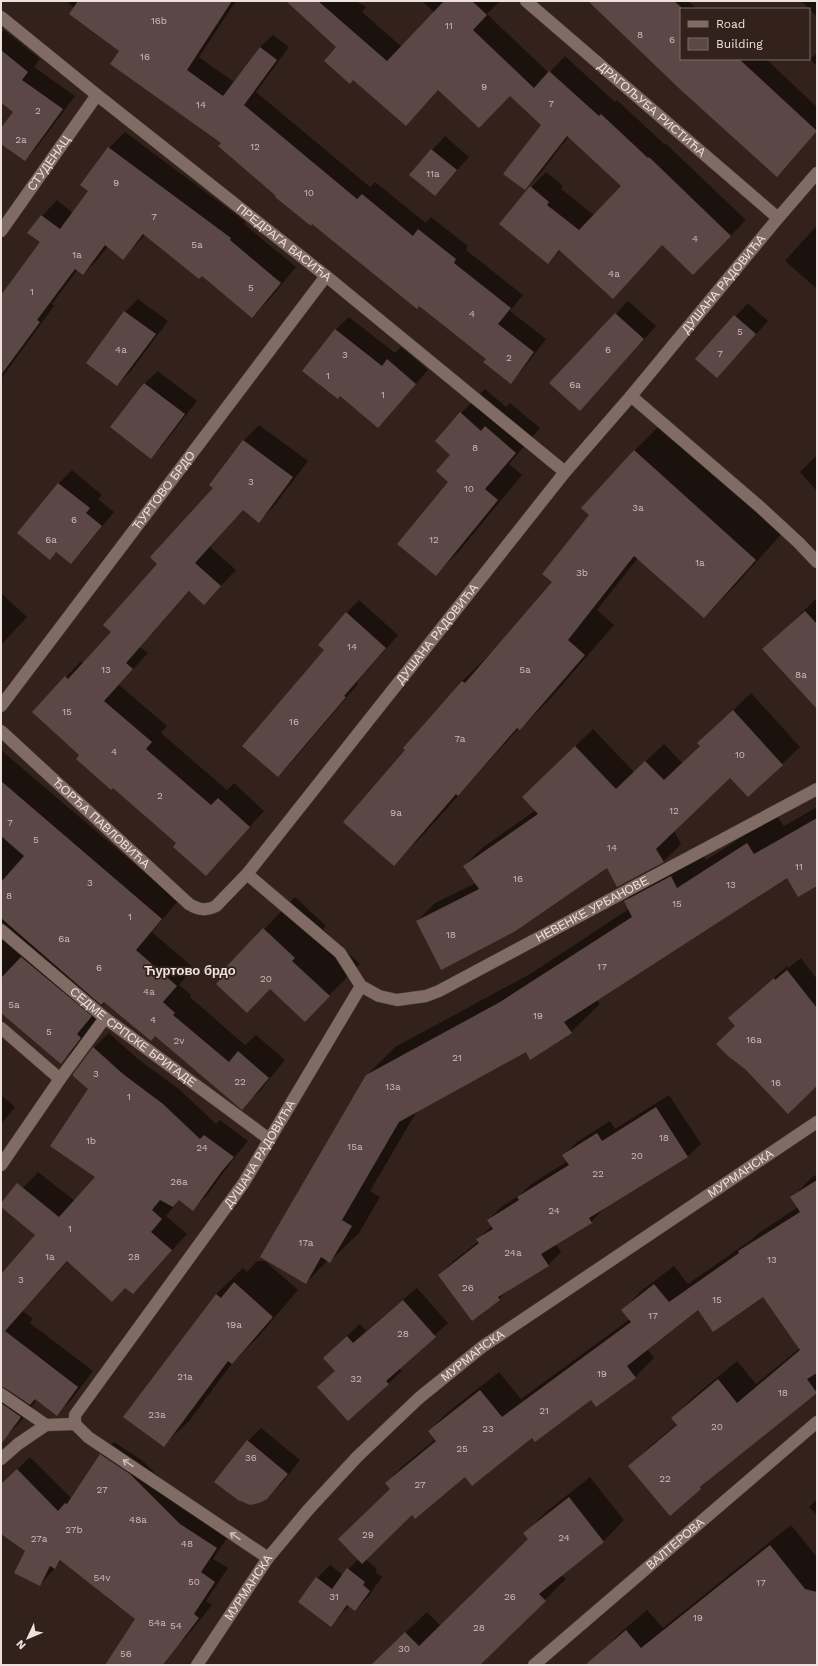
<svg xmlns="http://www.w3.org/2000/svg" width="818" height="1666" font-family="'Work Sans',sans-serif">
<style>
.shadow{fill:#0007}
.building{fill:#5c4747}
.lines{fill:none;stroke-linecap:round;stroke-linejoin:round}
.minor-casing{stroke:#4d3f3a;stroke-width:13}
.minor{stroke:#816c65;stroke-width:12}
.oneway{stroke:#cdbfba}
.labels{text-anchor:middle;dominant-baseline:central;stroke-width:3.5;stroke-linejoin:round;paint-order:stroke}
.number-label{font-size:10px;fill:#cabbb8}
.street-label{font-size:12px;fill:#eee2de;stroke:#33221c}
.neighbourhood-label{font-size:13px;font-weight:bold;fill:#eee2de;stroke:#33221c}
</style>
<rect width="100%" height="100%" fill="#33221c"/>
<!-- shadow -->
<g class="shadow">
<polygon points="66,1 236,1 199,57 234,82 260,47 273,35 289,47 256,92 370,187 375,182 426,223 431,217 468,246 466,250 523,295 510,311 546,339 523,369 510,382 487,359 278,196 222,143"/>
<polygon points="287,1 356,1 366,7 362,12 402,47 434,12 422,1 500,1 487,14 549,73 565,56 615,102 617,100 664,144 665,143 746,220 693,274 663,244 613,297 561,250 548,262 531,187 546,172 563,186 561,189 594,215 622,186 569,136 540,174 525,189 543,124 510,95 439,89 405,125 337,47"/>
<polygon points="590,1 688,1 697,9 681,9 681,59 766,59 817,107 817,131 790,162"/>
<polygon points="801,1 817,1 817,17"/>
<polygon points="4,30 40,59 34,67 75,96 37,147 25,160 1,142 1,130 14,112 1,101 1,33"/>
<polygon points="817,53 817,66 810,59"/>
<polygon points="125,132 246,222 244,224 296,267 268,301 252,316 202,275 145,235 123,258 108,246 99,258 83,274 78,269 52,304 54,306 1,379 1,297 41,242 42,216 57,200 73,213 90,191 82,185 109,148"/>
<polygon points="445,136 469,157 435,195 410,175"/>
<polygon points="817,225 817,287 816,288 785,261"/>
<polygon points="138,299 168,321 130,372 117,385 87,363 125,312"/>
<polygon points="628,301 656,326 580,410 616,314"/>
<polygon points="748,303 768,321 717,377 696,359"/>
<polygon points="349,317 395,353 401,347 428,370 378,427 341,395 303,371 336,329"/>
<polygon points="158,371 197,401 163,445 151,457 111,427 145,383"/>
<polygon points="485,389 506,407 510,403 540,428 509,464 522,475 460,550 436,574 450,482 451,455 461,413"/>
<polygon points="664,421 785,530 734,587 704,617 638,558 597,610 614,625 550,699 520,729 519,728 423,835 394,864 407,750 462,681 492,652 553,582 590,515 634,451"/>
<polygon points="259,425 308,461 274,506 259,521 243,509 210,547 236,570 204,604 190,591 140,647 148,653 119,685 167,726 161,733 227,790 234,783 264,811 206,875 178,843 33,712 66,677 81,661 84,664 112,632 159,563 214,487 211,485 244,440"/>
<polygon points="817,455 817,491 800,472"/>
<polygon points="72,470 102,495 98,499 114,512 83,550 71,563 57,551 50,558 18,533 59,483"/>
<polygon points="1,593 27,617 1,645"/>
<polygon points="817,598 817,698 764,649"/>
<polygon points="359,600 398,635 357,682 358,684 291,763 278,776 346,613"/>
<polygon points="751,693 800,747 782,764 730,777 674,831 681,844 663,862 607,866 417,921 435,903 476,883 464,866 482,848 536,810 523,797 593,729 634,772 664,744 682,763 701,745 717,726"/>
<polygon points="1,750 178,901 152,932 194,968 179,985 191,995 190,997 245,1045 256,1035 285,1060 259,1092 242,1108 155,1035 106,1001 93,1016 97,1020 78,1046 61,1063 1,1013"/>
<polygon points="817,807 817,886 787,877 597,1000 600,1004 571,1032 526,1051 417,1111 370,1191 380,1197 359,1233 330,1261 328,1260 306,1283 366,1076 395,1047 530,974 629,909 625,901 654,872 699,848 706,860 776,815 784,826"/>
<polygon points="295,897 326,926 323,929 360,964 305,1020 271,988 230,971 227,968"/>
<polygon points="801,958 817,979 817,1087 811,1090 729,1018 787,966 788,968"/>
<polygon points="109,1033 138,1059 179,1089 216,1124 220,1120 248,1141 237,1154 208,1194 193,1209 179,1199 176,1202 177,1203 166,1216 187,1234 133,1293 126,1287 112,1301 68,1261 23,1311 33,1319 30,1323 93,1371 72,1399 57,1414 35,1398 34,1400 36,1401 21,1421 6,1436 1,1433 1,1276 37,1235 6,1210 23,1188 38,1172 75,1201 96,1177 89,1089 93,1048"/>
<polygon points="1,1095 15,1107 1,1124"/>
<polygon points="669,1095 701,1144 688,1156 604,1208 591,1222 556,1244 561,1252 548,1265 508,1290 499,1299 439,1275 452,1262 479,1241 477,1239 492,1226 488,1220 501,1207 520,1195 531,1184 568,1161 564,1155 577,1142 610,1121 615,1129"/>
<polygon points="817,1174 817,1391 717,1472 700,1488 630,1466 649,1447 677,1424 673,1418 691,1399 737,1361 756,1384 800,1348 763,1296 698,1309 647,1349 654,1358 635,1377 591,1399 465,1476 412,1514 365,1559 377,1569 375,1572 382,1577 368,1597 355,1610 349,1606 330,1626 317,1578 330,1565 343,1575 358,1559 339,1539 391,1489 386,1483 405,1464 436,1439 429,1431 448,1412 499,1372 521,1399 630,1319 623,1310 641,1291 674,1266 688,1284 751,1240 759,1233 798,1207 792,1198 810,1179"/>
<polygon points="257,1261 265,1261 298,1290 258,1337 233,1362 190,1420 163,1446 124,1417 216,1294 243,1268 247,1272"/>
<polygon points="417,1288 448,1323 399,1368 402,1371 389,1383 348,1420 336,1370 337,1345 360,1324 366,1331"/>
<polygon points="261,1428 300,1460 283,1482 270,1495 250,1504 242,1502 215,1482 248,1441"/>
<polygon points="114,1442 143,1461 193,1512 229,1535 213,1559 228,1568 206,1601 212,1605 187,1636 176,1647 164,1665 107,1665 137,1619 62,1560 40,1585 26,1551 1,1532 1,1485 30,1457 71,1498 101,1455"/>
<polygon points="590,1477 624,1520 604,1541 561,1575 566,1579 479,1665 371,1665 427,1612 441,1626 529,1539 525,1533 546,1512"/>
<polygon points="817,1499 817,1515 809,1507"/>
<polygon points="791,1525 817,1557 817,1665 609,1665 600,1654 620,1633 647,1610 663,1628"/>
</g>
<!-- building -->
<g class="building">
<polygon points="78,1 232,1 187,70 223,96 260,47 277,60 244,105 357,199 362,194 413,236 418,229 456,259 454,263 511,308 498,324 534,352 511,384 483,362 486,359 419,306 417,309 312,224 311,226 275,197 276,196 218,146 221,143 110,64 119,51 69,14"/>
<polygon points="286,1 318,1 387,61 444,1 472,1 487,15 473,30 534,88 549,71 599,116 601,114 648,158 649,157 731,236 693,275 662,245 613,299 559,250 548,264 499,224 530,186 549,202 547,205 579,230 621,186 567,136 525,190 503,174 541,125 510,96 479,128 438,90 406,126 353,80 350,84 324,61 336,47"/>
<polygon points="588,1 674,1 681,7 681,59 739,59 817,131 777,177 683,92"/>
<polygon points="1,50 28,72 22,80 63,109 25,161 1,144 1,128 13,112 3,104 1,106"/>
<polygon points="108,147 231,238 230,240 281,283 252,318 202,276 199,279 143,234 123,260 105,245 83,275 75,269 37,320 40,322 1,375 1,295 40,242 27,233 41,215 60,229 88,191 80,185"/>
<polygon points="431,149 457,170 435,196 409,175"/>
<polygon points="124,311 156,334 117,386 86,363"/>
<polygon points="615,313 644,339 580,411 549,383"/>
<polygon points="734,315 756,334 717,378 695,359"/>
<polygon points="335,329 382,366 387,359 416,384 378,428 340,396 338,399 302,371"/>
<polygon points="144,383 185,414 151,459 110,427"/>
<polygon points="460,412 481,431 485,426 516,453 485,489 498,500 436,576 397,544 448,482 436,471 450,455 435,441"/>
<polygon points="243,440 293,477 259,523 243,510 195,563 221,586 204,605 189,591 126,663 133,669 104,701 152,742 146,749 211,805 218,798 250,827 206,876 173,847 176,843 113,788 111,790 76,759 79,755 32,712 65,676 68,679 111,632 103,625 157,564 150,557 213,488 209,485"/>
<polygon points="634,450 756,560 704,618 634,556 568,640 585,655 520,730 517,728 458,796 456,794 394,866 343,822 405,750 403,748 462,681 465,683 552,582 542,574 589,515 581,508"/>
<polygon points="58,483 90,508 86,513 102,526 71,564 56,552 50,560 17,533"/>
<polygon points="805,611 817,624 817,709 762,649"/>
<polygon points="346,612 386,648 344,696 346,697 278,777 242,746 324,650 318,645"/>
<polygon points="733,710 783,765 748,797 730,778 656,849 664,862 617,887 607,868 514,932 441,970 416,921 479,889 463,866 538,814 522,797 575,746 616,789 645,761 664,780 700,746 697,743"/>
<polygon points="1,781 162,919 136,950 177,986 163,1002 175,1013 173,1015 229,1062 238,1051 269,1078 242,1110 155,1036 151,1041 104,1002 101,1005 1,918 1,882 24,856 1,836"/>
<polygon points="817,818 817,886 798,897 787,878 564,1022 572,1033 530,1060 526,1052 399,1122 342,1220 352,1226 330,1263 321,1257 306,1284 260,1257 366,1075 500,1002 632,917 624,901 671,876 677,888 747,843 754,854"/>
<polygon points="263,928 295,958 292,961 330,996 305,1022 270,989 247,1013 216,984 228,971 225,968"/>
<polygon points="21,957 92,1016 77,1034 81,1038 61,1064 1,1013 1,978"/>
<polygon points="787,970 817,1008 817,1086 788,1114 745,1069 728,1056 716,1044 735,1026 728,1018 774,978 775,980"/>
<polygon points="93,1047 123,1074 163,1104 200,1139 204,1135 234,1157 222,1171 193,1211 179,1200 173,1207 160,1200 152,1210 162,1219 151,1232 172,1250 133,1294 125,1288 112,1302 67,1261 5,1331 78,1387 57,1416 35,1399 30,1405 5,1388 1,1387 1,1274 35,1235 1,1207 1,1203 17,1183 59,1217 95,1177 50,1146 88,1089 73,1076 73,1074"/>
<polygon points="656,1107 688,1157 589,1218 592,1223 541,1254 549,1266 498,1297 500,1300 472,1321 438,1275 479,1243 476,1239 493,1229 487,1220 519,1200 517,1197 569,1165 562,1155 597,1133 602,1141"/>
<polygon points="817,1180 817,1373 807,1379 817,1393 700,1487 701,1489 670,1516 628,1466 677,1425 671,1418 718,1379 737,1403 800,1350 763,1297 713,1332 698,1310 627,1366 636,1378 596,1407 591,1400 535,1442 532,1438 472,1486 465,1477 415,1519 412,1515 362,1564 338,1539 390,1489 385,1483 436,1441 428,1431 480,1390 502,1417 631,1322 621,1310 654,1284 669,1302 739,1253 738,1251 800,1212 790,1197"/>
<polygon points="234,1282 273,1317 232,1364 228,1361 164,1447 123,1417 216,1294 221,1298"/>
<polygon points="403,1300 436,1337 386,1381 389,1384 348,1421 317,1387 335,1371 323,1358 347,1336 353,1343"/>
<polygon points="1,1403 21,1417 1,1444"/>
<polygon points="247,1440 288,1474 267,1499 259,1503 250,1505 238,1500 214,1482"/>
<polygon points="100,1454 130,1474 180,1524 217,1548 201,1572 215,1582 194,1614 199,1618 163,1665 105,1665 135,1619 60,1560 55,1569 50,1566 40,1586 14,1573 25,1551 1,1534 1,1484 17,1469 58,1511 65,1503 67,1504"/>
<polygon points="569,1497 604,1542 539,1594 546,1601 480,1665 371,1665 405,1632 419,1646 528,1539 523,1533"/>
<polygon points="770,1545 805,1589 817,1592 817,1665 585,1665 626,1630 641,1648"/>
<polygon points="347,1568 365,1582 363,1585 370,1591 355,1611 347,1605 331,1627 298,1602 316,1577 332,1589"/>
</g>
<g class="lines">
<defs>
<g id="minor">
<path id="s1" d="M 526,1 L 778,218"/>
<path id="s2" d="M 1,17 L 97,95 L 326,276 L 565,472"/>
<path id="s3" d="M 1,231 L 97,95"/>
<polyline points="631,396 760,507 799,543 817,562"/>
<path id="s4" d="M 1,706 L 326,276"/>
<path id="s5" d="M 1,731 L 189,904 C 199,910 206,911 216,906 L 247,874 L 565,472 L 631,396 L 778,218 L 817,173"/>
<path id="s6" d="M 247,874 L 340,953 L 361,986 L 379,996 L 397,1000 L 426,996 L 439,991 L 817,789"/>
<path id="s7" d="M 1,930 L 105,1018 L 269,1139"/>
<polyline points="1,1028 60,1079"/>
<polyline points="1,1165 60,1079 105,1018"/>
<polyline points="1,1394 46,1425"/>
<path id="s8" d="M 75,1424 L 75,1415 L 243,1184 L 361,986"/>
<polyline points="75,1424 88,1437 268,1558"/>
<polyline points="1,1459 18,1444 46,1425 75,1424"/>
<path id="s9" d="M 197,1665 L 268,1558 L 308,1510 L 357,1457 L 419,1398 L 482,1347 L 817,1122"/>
<path id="s10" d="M 534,1665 L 817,1422"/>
</g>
</defs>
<!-- minor casing -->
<use href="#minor" class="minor-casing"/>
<!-- minor -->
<use href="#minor" class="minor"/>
</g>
<!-- one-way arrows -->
<defs><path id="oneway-shaft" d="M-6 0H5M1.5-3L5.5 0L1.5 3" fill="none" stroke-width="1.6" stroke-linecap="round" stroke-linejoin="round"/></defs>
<g class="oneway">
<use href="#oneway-shaft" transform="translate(128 1463) rotate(-146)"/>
<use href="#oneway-shaft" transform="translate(235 1536) rotate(-146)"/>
</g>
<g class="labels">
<!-- number labels -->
<g class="number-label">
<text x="159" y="20">16b</text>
<text x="449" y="25">11</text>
<text x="640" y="34">8</text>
<text x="672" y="39">6</text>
<text x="145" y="56">16</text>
<text x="484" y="86">9</text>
<text x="551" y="103">7</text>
<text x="201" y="104">14</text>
<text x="38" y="110">2</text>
<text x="21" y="139">2a</text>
<text x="255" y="146">12</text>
<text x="433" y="173">11a</text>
<text x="116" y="182">9</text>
<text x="309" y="192">10</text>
<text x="154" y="216">7</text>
<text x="695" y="238">4</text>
<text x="197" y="244">5a</text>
<text x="77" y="254">1a</text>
<text x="614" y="273">4a</text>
<text x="251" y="287">5</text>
<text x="32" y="291">1</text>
<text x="472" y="313">4</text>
<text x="740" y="331">5</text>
<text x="121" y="349">4a</text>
<text x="608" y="349">6</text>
<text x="720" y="353">7</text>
<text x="345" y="354">3</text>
<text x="509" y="357">2</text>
<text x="328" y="375">1</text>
<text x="575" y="384">6a</text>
<text x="383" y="394">1</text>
<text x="475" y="447">8</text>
<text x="251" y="481">3</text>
<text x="469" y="488">10</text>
<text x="638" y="507">3a</text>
<text x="74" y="519">6</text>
<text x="51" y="539">6a</text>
<text x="434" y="539">12</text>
<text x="700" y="562">1a</text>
<text x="582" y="572">3b</text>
<text x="352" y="646">14</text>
<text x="106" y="669">13</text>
<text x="525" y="669">5a</text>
<text x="801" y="674">8a</text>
<text x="67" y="711">15</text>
<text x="294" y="721">16</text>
<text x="460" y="738">7a</text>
<text x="114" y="751">4</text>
<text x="740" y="754">10</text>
<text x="160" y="795">2</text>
<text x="674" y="810">12</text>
<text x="396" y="812">9a</text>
<text x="10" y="822">7</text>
<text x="36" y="839">5</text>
<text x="612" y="847">14</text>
<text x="799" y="866">11</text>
<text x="518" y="878">16</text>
<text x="90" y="882">3</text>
<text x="731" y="884">13</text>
<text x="9" y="895">8</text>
<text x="677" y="903">15</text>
<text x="130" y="916">1</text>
<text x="451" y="934">18</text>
<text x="64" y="938">6a</text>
<text x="602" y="966">17</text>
<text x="99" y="967">6</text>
<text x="266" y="978">20</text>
<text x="149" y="991">4a</text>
<text x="14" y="1004">5a</text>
<text x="538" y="1015">19</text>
<text x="153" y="1019">4</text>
<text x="49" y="1031">5</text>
<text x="754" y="1039">16a</text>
<text x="179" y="1040">2v</text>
<text x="457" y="1057">21</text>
<text x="96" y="1073">3</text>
<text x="240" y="1081">22</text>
<text x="776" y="1082">16</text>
<text x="393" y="1086">13a</text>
<text x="129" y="1096">1</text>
<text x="664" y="1137">18</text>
<text x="91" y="1140">1b</text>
<text x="355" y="1146">15a</text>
<text x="202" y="1147">24</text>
<text x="637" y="1155">20</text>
<text x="598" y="1173">22</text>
<text x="179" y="1181">26a</text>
<text x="554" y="1210">24</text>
<text x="70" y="1228">1</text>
<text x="306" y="1242">17a</text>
<text x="513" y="1252">24a</text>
<text x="50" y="1256">1a</text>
<text x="134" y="1256">28</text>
<text x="772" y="1259">13</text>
<text x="21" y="1279">3</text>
<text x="468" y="1287">26</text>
<text x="717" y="1299">15</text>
<text x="653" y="1315">17</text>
<text x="234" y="1324">19a</text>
<text x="403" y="1333">28</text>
<text x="602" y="1373">19</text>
<text x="185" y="1376">21a</text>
<text x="356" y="1378">32</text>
<text x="783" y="1392">18</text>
<text x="544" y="1410">21</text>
<text x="157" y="1414">23a</text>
<text x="717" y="1426">20</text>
<text x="488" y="1428">23</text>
<text x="462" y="1448">25</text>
<text x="251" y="1457">36</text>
<text x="665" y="1478">22</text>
<text x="420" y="1484">27</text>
<text x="102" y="1489">27</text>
<text x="138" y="1519">48a</text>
<text x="74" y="1529">27b</text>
<text x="368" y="1534">29</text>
<text x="564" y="1537">24</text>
<text x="39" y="1538">27a</text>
<text x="187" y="1543">48</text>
<text x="102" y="1577">54v</text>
<text x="194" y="1581">50</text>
<text x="761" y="1582">17</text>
<text x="334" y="1596">31</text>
<text x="510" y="1596">26</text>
<text x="698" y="1617">19</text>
<text x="157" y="1622">54a</text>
<text x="176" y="1625">54</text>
<text x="479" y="1627">28</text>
<text x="404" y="1648">30</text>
<text x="126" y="1653">56</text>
</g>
<!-- street labels -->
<g class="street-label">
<text stroke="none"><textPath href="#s1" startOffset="166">ДРАГОЉУБА РИСТИЋА</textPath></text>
<text stroke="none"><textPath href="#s3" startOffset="83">СТУДЕНАЦ</textPath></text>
<text stroke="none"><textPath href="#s2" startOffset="362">ПРЕДРАГА ВАСИЋА</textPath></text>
<text stroke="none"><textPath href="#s5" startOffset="1087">ДУШАНА РАДОВИЋА</textPath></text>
<text stroke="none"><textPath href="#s4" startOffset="270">ЋУРТОВО БРДО</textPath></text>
<text stroke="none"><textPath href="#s5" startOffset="635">ДУШАНА РАДОВИЋА</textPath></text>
<text stroke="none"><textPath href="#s5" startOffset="136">ЂОРЂА ПАВЛОВИЋА</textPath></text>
<text stroke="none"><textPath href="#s6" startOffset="417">НЕВЕНКЕ УРБАНОВЕ</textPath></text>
<text stroke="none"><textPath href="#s7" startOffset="170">СЕДМЕ СРПСКЕ БРИГАДЕ</textPath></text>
<text stroke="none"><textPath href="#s8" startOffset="329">ДУШАНА РАДОВИЋА</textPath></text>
<text stroke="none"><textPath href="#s9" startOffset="741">МУРМАНСКА</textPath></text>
<text stroke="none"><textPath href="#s9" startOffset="417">МУРМАНСКА</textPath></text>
<text stroke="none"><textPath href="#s10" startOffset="186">ВАЛТЕРОВА</textPath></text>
<text stroke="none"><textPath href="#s9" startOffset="93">МУРМАНСКА</textPath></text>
</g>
<!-- neighbourhood labels -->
<g class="neighbourhood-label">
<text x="190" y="970">Ћуртово брдо</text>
</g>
</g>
<!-- border -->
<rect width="818" height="1666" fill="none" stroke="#eee2de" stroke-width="4"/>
<!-- legend -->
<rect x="680" y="8" width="130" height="52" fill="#33221c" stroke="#7e6f6a"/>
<rect x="688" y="21" width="20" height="6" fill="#816c65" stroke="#7e6f6a"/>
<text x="716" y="28" font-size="12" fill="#eee2de">Road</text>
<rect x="688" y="38" width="20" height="12" fill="#5c4747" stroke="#7e6f6a"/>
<text x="716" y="48" font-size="12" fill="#eee2de">Building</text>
<!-- north arrow -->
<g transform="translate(28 1638) rotate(226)" stroke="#33221c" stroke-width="3" paint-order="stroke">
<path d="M0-3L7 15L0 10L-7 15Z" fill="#eee2de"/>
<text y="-6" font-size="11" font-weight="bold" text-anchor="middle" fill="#eee2de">N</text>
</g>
</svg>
